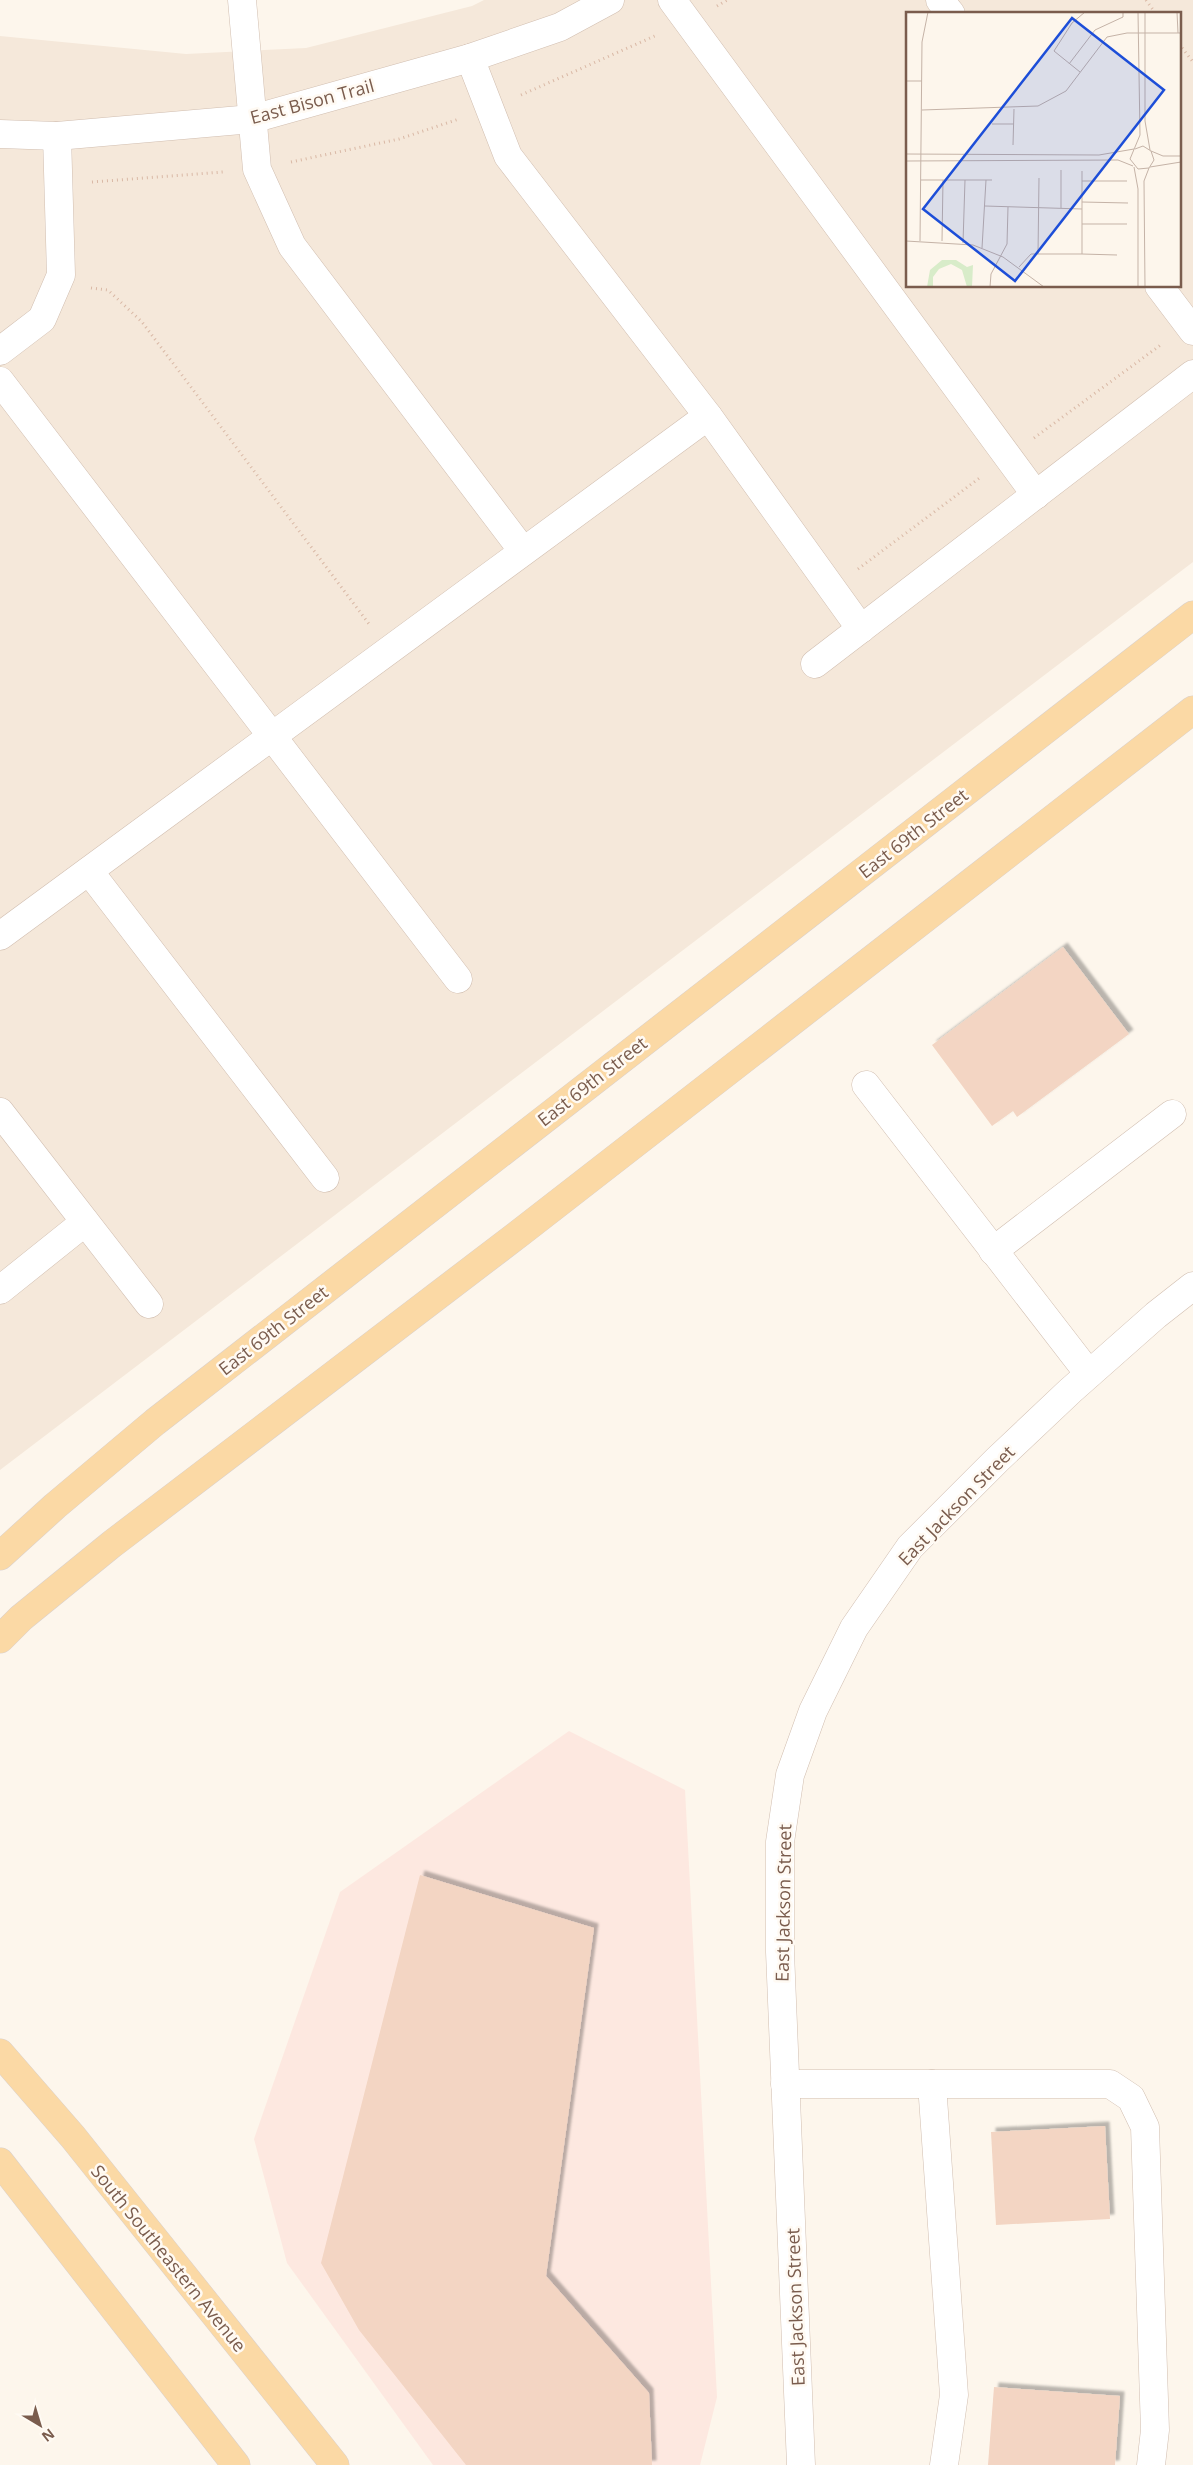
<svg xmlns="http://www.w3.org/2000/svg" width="1193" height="2465" font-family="'Open Sans',sans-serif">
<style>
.residential{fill:#f5e8da;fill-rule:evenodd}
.commercial{fill:#fde8e0}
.building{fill:#f3d5c3;filter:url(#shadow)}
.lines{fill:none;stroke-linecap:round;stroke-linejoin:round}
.minor-casing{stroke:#d1beb0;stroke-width:29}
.major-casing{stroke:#dad1cd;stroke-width:29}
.path{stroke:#d9b8a5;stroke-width:3;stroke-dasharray:1 4;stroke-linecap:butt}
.minor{stroke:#fff;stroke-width:28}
.major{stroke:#fbd9a5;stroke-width:28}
.labels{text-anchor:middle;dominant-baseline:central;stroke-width:5;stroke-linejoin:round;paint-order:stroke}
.street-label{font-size:18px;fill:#7a5c4d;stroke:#fffaf3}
.inset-road{fill:none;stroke:#c5b3a7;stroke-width:1}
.view{fill:#1d4ed8;fill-opacity:0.15;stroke:#1d4ed8;stroke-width:2.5}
.inset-edge{fill:none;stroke:#7a5c4d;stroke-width:2.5}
</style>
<defs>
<filter id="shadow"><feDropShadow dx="4.5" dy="-4.5" stdDeviation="1" flood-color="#0004"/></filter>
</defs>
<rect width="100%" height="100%" fill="#fdf6ec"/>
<!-- residential -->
<path class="residential" d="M 484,0 L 1193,0 L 1193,562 L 0,1470 L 0,36 L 186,54 L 306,48 L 472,6 ZM 907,14 L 1179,14 L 1179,286 L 907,286 Z"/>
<!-- commercial -->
<polygon class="commercial" points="569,1731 685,1790 717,2397 700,2465 433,2465 287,2263 254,2139 340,1892"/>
<!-- building -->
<g class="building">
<polygon points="1063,947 1129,1034 1017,1117 1013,1111 992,1126 932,1045"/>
<polygon points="420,1875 594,1928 546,2276 649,2393 652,2465 466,2465 359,2330 321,2263"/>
<polygon points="1105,2126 1110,2219 996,2225 991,2132"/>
<polygon points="994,2387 1120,2396 1115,2465 988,2465"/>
</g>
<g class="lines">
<defs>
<g id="minor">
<polyline points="242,0 257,169 292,246 523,551"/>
<polyline points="672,0 1036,495"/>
<polyline points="940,0 951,14"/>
<polyline points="470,58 508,156 708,416 861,629"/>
<polyline points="0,134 57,136 252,119 470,58 560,27 610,0"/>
<polyline points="1159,286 1193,331"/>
<polyline points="0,351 42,319 61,275 57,136"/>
<polyline points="0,381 458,979"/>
<polyline points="815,664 1193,374"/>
<polyline points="89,871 325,1178"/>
<polyline points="0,936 708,416"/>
<polyline points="866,1085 1089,1374"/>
<polyline points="0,1112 149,1304"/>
<polyline points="993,1251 1172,1114"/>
<polyline points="0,1290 85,1222"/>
<polyline points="785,2084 1110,2084 1131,2098 1145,2127 1155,2430 1151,2465"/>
<polyline points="932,2084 954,2395 944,2465"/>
<polyline points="801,2465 780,1952 780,1842 790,1775 813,1711 854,1628 910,1547 997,1460 1070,1391 1156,1315 1193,1286"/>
</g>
<g id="major">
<polyline points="0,1556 55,1506 155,1422 1193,615"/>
<polyline points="0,1639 21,1618 112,1544 521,1232 1193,710"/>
<polyline points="0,2053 73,2137 335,2465"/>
<polyline points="0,2162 236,2465"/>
</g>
</defs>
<!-- minor casing -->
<use href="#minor" class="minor-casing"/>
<!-- major casing -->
<use href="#major" class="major-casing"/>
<!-- path -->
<g class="path">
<polyline points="1146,0 1156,14"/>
<polyline points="717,6 727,0"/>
<polyline points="1179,44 1193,62"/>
<polyline points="521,95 657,35"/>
<polyline points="291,162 399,139 459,119"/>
<polyline points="92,182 223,172"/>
<polyline points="91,288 108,290 142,322 369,624"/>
<polyline points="1034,438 1162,344"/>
<polyline points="858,569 981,477"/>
</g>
<!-- minor -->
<use href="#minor" class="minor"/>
<!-- major -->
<use href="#major" class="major"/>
</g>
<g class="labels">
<!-- street labels -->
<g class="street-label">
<text transform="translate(312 101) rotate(-15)">East Bison Trail</text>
<text transform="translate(913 833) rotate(-38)">East 69th Street</text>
<text transform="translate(592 1081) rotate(-38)">East 69th Street</text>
<text transform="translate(273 1330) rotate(-38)">East 69th Street</text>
<text transform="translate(956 1505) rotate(-46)">East Jackson Street</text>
<text transform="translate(783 1903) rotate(-89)">East Jackson Street</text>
<text transform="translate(169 2258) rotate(51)">South Southeastern Avenue</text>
<text transform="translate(795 2307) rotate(-92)">East Jackson Street</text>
</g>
</g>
<!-- overview -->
<g transform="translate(906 12)">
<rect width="275" height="275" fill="#fdf6ec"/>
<path d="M 36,248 L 50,248 L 61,255 L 67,253 L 66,275 L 61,275 L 56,258 L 45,252 L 33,257 L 27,265 L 27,275 L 21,275 L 24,258 Z" fill="#d8ecc9"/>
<path class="inset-road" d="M 239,0 L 239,109 L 244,138M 271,0 L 272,21M 163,52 L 189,18 L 217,5 L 217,0M 174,60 L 148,39 L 166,11 L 179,0M 0,69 L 16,69M 16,98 L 132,94 L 160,79 L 201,25 L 221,21 L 275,21M 86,112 L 108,112M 107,133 L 108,97M 229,137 L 237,134 L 245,139 L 248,148 L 243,156 L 232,157 L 224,147 L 234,123 L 232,0M 245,139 L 257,144 L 275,144M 0,142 L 193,143 L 228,137M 0,149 L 212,148 L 227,154M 228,155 L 232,177 L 232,275M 244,155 L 275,150M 15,168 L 86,168M 176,169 L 221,169M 176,190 L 222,191M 79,194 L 176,197M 155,196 L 155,158M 176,212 L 221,212M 0,229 L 67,233 L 97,245 L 138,275M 14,229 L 16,30 L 22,0M 36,229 L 37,168M 57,231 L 59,168M 76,236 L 80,168M 132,242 L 133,166M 176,242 L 211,243M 113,255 L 125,242 L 176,242 L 176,159M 84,275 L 85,262 L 101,232 L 102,195M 239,275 L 238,169 L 243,156"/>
<path class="view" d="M 166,6 L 258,78 L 109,269 L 17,197 Z"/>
<rect width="275" height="275" class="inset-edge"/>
</g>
<!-- north arrow -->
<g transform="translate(40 2425) rotate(142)" stroke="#fffaf3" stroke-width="4" paint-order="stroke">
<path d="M0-4L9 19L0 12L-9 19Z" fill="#7a5c4d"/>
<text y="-8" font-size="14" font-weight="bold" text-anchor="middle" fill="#7a5c4d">N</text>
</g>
</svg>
